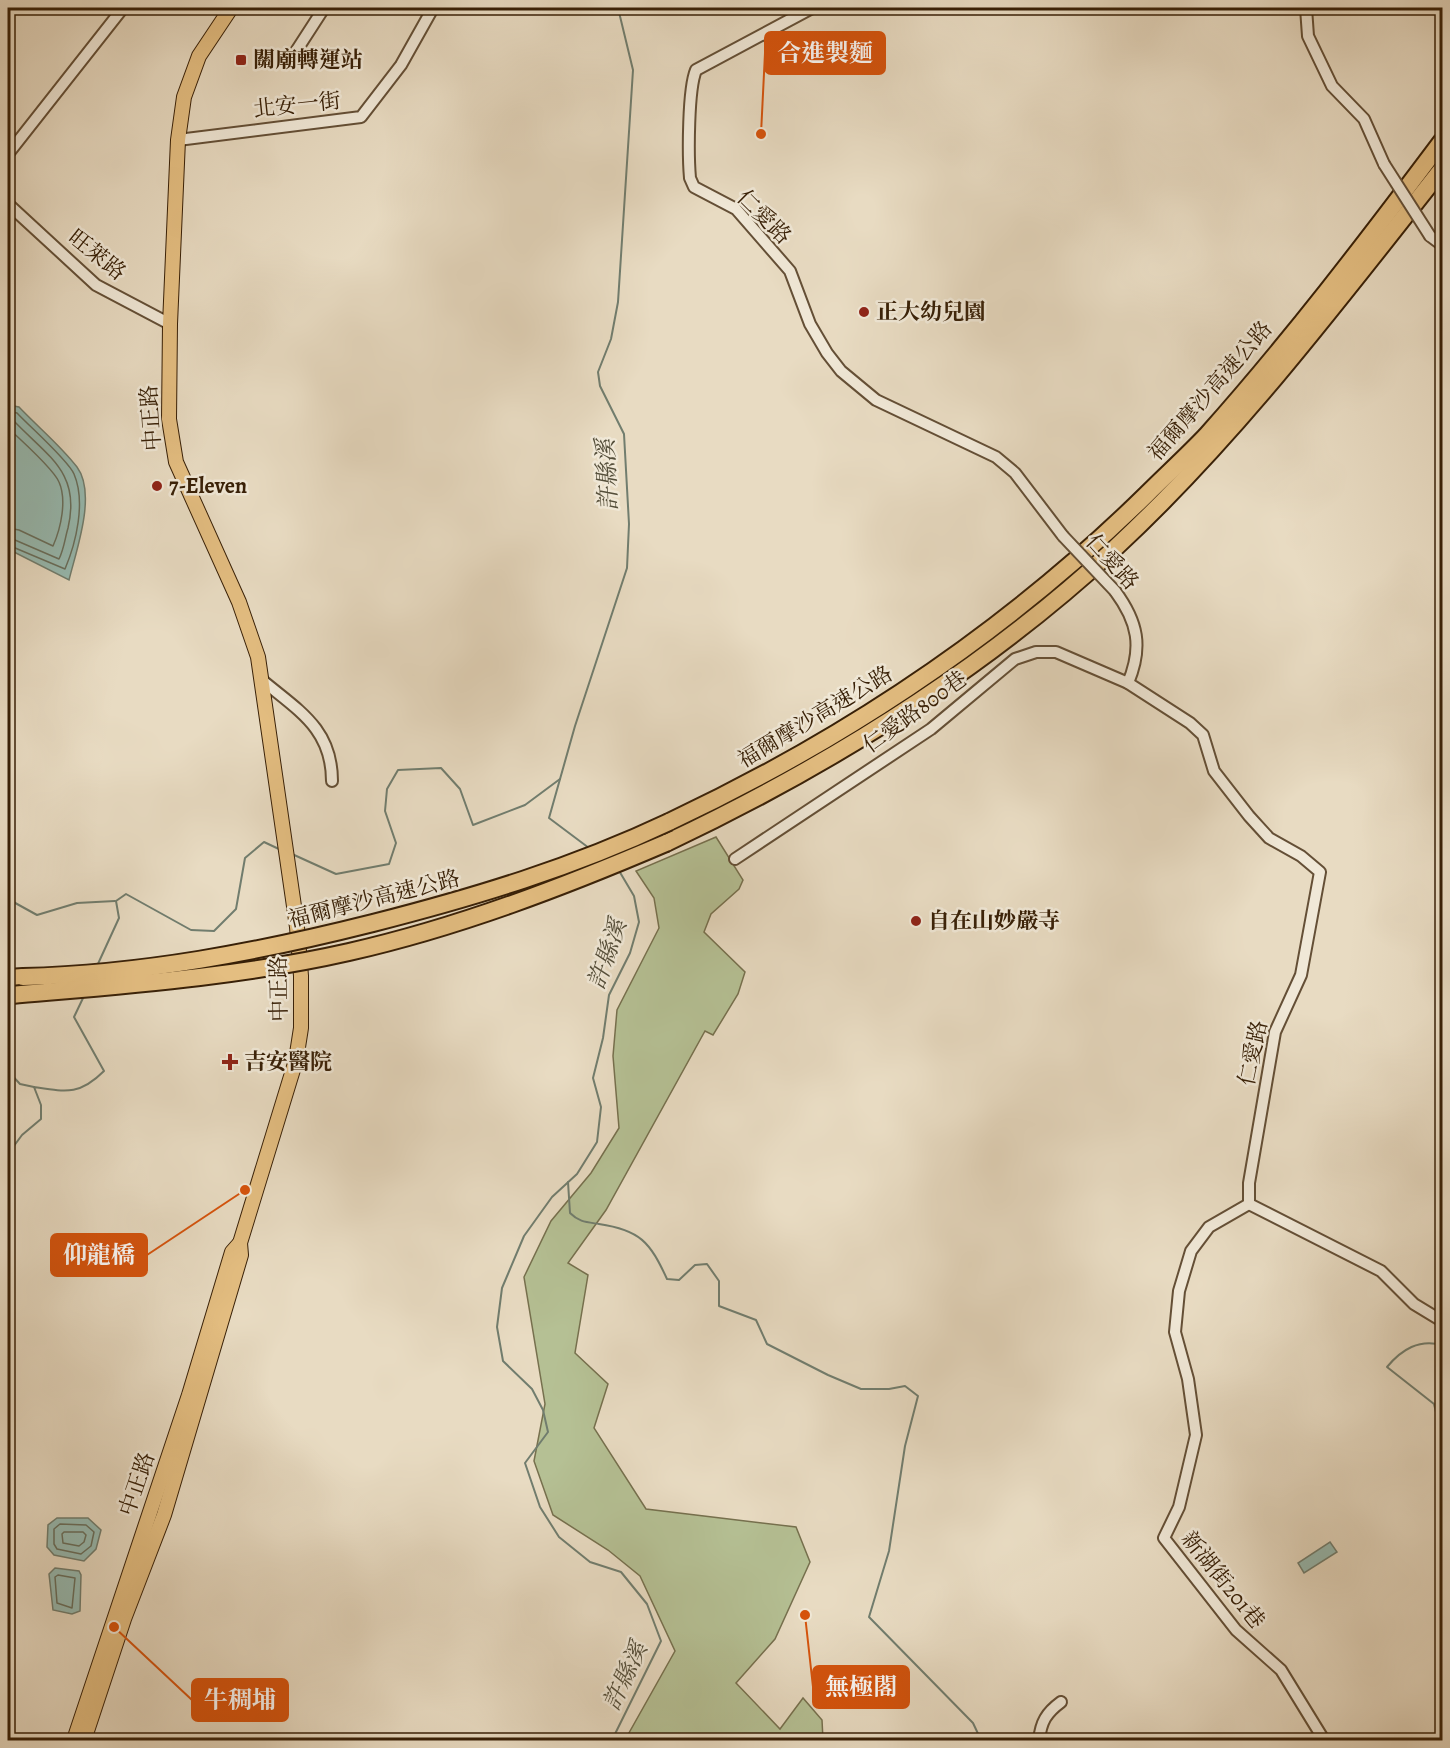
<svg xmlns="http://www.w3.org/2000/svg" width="1450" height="1748" font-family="Alegreya,'Noto Serif TC',serif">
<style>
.green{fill:#b5c094;stroke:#76704e;stroke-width:1.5}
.water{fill:#97bbb2;stroke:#717d6e;stroke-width:1.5}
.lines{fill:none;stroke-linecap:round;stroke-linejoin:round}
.shore{stroke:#686e5c;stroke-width:1.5}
.stream{stroke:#717d6e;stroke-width:2}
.minor-casing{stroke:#644f36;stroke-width:14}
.major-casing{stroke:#382007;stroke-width:16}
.highway-casing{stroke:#382007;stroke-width:20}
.minor{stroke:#f0e8d7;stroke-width:10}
.major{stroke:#e4be81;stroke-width:14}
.highway{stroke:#e4be81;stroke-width:16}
.minor-bridge-casing{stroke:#644f36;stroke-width:14;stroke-linecap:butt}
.highway-bridge-casing{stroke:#382007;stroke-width:20;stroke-linecap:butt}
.minor-bridge{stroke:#f0e8d7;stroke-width:10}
.highway-bridge{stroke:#e4be81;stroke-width:16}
.poi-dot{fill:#8f2418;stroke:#f0e8d7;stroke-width:2}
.labels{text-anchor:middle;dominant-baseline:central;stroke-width:5;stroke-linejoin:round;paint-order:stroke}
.poi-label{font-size:22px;font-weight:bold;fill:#382007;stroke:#f0e8d7;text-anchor:start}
.street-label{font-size:22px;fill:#382007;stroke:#f0e8d7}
.water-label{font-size:24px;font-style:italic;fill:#544e3a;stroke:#f0e8d7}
.leader{fill:none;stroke:#d6530c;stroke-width:2}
.callout-dot{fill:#d6530c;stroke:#f0e8d7;stroke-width:2}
.callout{fill:#d6530c;stroke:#d6530c;stroke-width:2}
.callout-label{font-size:24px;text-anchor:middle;font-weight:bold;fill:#fff}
</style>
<rect width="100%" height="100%" fill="#e8dbc2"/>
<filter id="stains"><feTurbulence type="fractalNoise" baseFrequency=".00333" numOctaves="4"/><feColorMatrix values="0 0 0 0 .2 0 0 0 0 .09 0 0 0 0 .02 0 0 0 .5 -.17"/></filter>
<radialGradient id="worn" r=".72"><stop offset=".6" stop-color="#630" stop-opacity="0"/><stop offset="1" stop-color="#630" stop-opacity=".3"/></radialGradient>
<!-- green -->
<polygon class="green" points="716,837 743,880 739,889 711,914 704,932 745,972 738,994 713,1035 705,1031 606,1210 568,1263 588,1275 575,1353 608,1384 594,1428 646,1509 796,1527 810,1562 775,1639 736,1683 780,1729 803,1698 822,1720 823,1740 625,1740 675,1651 640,1576 608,1550 553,1515 534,1461 545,1404 524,1277 551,1221 591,1173 619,1128 613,1056 617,1010 659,928 654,898 636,871"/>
<!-- water -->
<g class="water">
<path d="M 8,405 L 19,407 C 38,427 61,446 77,467 C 97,494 76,551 69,580 L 8,549 Z"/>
<polygon points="57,1518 88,1518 101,1530 96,1549 84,1561 54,1555 47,1547 48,1525"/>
<polygon points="1330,1542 1337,1552 1304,1573 1298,1563"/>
<polygon points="55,1568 79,1571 81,1575 80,1611 72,1614 53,1610 49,1574"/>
</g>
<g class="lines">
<!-- shore -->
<g class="shore">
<path d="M 8,411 L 17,413 C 29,426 68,460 74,474 C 86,502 76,543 65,569 L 8,545"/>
<path d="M 8,419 L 13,420 C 48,457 81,472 68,528 C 65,538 64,549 59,559 L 8,537"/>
<path d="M 8,428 C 19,438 54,470 59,482 C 67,500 61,528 53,546 L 19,530 L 8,528"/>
<polygon points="60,1524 86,1525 94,1532 91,1546 81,1554 57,1549 54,1544 54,1529"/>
<polygon points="64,1532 83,1532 86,1535 84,1542 79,1546 63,1543 62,1534"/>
<polygon points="58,1575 75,1578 72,1608 57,1603 55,1577"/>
</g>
<!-- stream -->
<g class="stream">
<polyline points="589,848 549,818 575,726 627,568 629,524 624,434 600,386 598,372 611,339 618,302 633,70 618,8"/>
<polyline points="292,854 336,874 389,864 396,843 385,811 387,789 398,770 441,768 460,789 473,825 525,805 560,779"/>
<polyline points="8,899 37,915 77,903 115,901"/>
<polyline points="97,966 119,918 116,901 126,894 191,930 214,931 236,909 245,858 264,842 281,850"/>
<polyline points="8,1071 20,1084 34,1087"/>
<path d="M 8,1154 L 22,1135 L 41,1119 L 41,1105 L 34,1087 C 67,1092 80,1095 104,1071 L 74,1017 L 84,996"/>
<path d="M 568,1182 L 570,1213 C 579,1222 586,1222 599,1224 C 640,1230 650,1242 667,1279 L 679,1280 L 695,1265 L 707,1264 L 719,1281 L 719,1306 L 756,1320 L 767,1344 L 828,1375 L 861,1389 L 889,1389 L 905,1386 L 918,1396 L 905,1446 L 889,1551 L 869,1617 L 973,1723 L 981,1740"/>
<path d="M 1442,1345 C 1419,1339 1402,1349 1387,1367 L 1434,1404 L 1442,1436"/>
<polyline points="612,1740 661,1641 647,1604 621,1572 590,1562 559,1537 540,1507 525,1463 548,1432 543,1410 532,1389 503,1361 497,1327 502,1288 524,1236 552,1197 577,1174 597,1142 601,1107 593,1078 603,1038 609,995 630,953 639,922 634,896 618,869"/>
</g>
<defs>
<g id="minor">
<path d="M 812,8 L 696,70 C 688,89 688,155 690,178 L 694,187 L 736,209 L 790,271 L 810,324 L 827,353 L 841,371 L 876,400 L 996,457 L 1015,473 L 1063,536"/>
<polyline points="1306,8 1308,36 1332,86 1364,119 1384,164"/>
<polyline points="291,59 324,8"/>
<polyline points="178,140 361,117 401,65 433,8"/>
<polyline points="8,154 123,8"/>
<polyline points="8,204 96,285 170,324"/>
<polyline points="1430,236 1442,245"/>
<path d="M 1115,591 C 1138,622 1143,647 1128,683 L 1190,723 L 1203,735 L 1214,771 L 1249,816 L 1269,838 L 1301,856 L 1320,872 L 1301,975 L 1275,1032 L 1249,1183 L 1249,1204 L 1381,1271 L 1414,1304 L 1442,1321"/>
<path d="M 263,681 C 299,711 332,729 332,781"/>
<polyline points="735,859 931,729 1015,659 1036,652 1056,652 1128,683"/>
<polyline points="1249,1204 1209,1227 1191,1251 1179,1291 1175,1332 1188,1379 1196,1435 1179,1507 1164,1538 1236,1630 1281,1670 1324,1740"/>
<path d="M 1039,1740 C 1041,1722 1046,1713 1061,1702"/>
</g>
<g id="major">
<polyline points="74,1740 189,1395 232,1252 240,1243"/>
<polyline points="84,1740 124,1619 164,1515 241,1255 240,1243 296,1060 301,1028 301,976 297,927 258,657 239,602 176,462 169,419 170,324 178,140 184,97 199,56 231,8"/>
</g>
<g id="highway">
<path d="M 669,822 C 846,739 1006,632 1146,495 C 1166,475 1187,456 1206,436 C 1289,343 1367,241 1442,141"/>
<path d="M 666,843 C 827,767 983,670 1115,548 C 1238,434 1338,300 1442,169"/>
<polyline points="8,978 23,977"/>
</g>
</defs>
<!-- minor casing -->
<use href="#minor" class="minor-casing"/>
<!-- major casing -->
<use href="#major" class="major-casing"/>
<!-- highway casing -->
<use href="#highway" class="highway-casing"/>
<!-- minor -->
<use href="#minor" class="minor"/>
<!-- major -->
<use href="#major" class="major"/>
<!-- highway -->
<use href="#highway" class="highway"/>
<defs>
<g id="minor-bridge">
<polyline points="1384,164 1430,236"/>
<polyline points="1063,536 1115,591"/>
</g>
<g id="highway-bridge">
<path d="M 23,977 C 142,974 258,952 373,923 C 475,897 574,867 669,822"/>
<path d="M 12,995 C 125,985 239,977 349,952 C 459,927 563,887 666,843"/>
</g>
</defs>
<!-- minor-bridge casing -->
<use href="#minor-bridge" class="minor-bridge-casing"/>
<!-- highway-bridge casing -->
<use href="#highway-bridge" class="highway-bridge-casing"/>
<!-- minor-bridge -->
<use href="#minor-bridge" class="minor-bridge"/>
<!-- highway-bridge -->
<use href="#highway-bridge" class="highway-bridge"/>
</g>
<!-- markers -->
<g class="poi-dot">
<rect x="235" y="54" width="12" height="12" rx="3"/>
<circle cx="864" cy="312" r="6"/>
<circle cx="157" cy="486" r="6"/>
<circle cx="916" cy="921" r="6"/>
<path d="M227 1053h6v6h6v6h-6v6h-6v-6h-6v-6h6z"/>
</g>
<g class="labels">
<!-- poi labels -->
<g class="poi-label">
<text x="253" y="60">關廟轉運站</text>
<text x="876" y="312">正大幼兒園</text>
<text x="169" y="486">7-Eleven</text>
<text x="928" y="921">自在山妙嚴寺</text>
<text x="244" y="1062">吉安醫院</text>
</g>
<!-- street labels -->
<g class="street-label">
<text transform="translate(297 105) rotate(-6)">北安一街</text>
<text transform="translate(764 217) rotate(45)">仁愛路</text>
<text transform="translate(97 255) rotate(39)">旺萊路</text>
<text transform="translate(1210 391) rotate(-49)">福爾摩沙高速公路</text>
<text transform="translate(151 418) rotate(-94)">中正路</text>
<text transform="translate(1112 562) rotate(48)">仁愛路</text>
<text transform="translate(915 712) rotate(-36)">仁愛路800巷</text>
<text transform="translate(815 717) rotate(-31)">福爾摩沙高速公路</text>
<text transform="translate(374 899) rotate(-14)">福爾摩沙高速公路</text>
<text transform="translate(279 989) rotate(-91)">中正路</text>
<text transform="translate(1253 1053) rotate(-78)">仁愛路</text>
<text transform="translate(137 1484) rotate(-71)">中正路</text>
<text transform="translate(1223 1580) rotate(51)">新湖街201巷</text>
</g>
<!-- water labels -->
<g class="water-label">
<text transform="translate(607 475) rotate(-93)">許縣溪</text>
<text transform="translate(607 954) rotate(-71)">許縣溪</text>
<text transform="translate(625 1676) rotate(-65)">許縣溪</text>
</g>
</g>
<!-- callouts -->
<path class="leader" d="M761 134L765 53M245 1190L147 1255M805 1615L813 1687M114 1627L192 1700"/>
<g class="callout-dot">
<circle cx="761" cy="134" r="6"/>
<circle cx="245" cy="1190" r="6"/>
<circle cx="805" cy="1615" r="6"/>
<circle cx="114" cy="1627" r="6"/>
</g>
<g class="callout">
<rect x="765" y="32" width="120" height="42" rx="6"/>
<rect x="51" y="1234" width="96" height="42" rx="6"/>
<rect x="813" y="1666" width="96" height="42" rx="6"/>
<rect x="192" y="1679" width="96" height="42" rx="6"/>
</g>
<g class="callout-label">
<text x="825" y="61">合進製麵</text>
<text x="99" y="1263">仰龍橋</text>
<text x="861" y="1695">無極閣</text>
<text x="240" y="1708">牛稠埔</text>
</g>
<!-- margin -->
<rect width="1450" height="1748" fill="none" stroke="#e8dbc2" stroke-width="30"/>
<rect x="9" y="9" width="1432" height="1730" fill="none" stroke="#382007" stroke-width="3"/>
<rect x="15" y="15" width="1420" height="1718" fill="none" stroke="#382007" stroke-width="1.5"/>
<rect width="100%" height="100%" filter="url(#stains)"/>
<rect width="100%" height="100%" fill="url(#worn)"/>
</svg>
